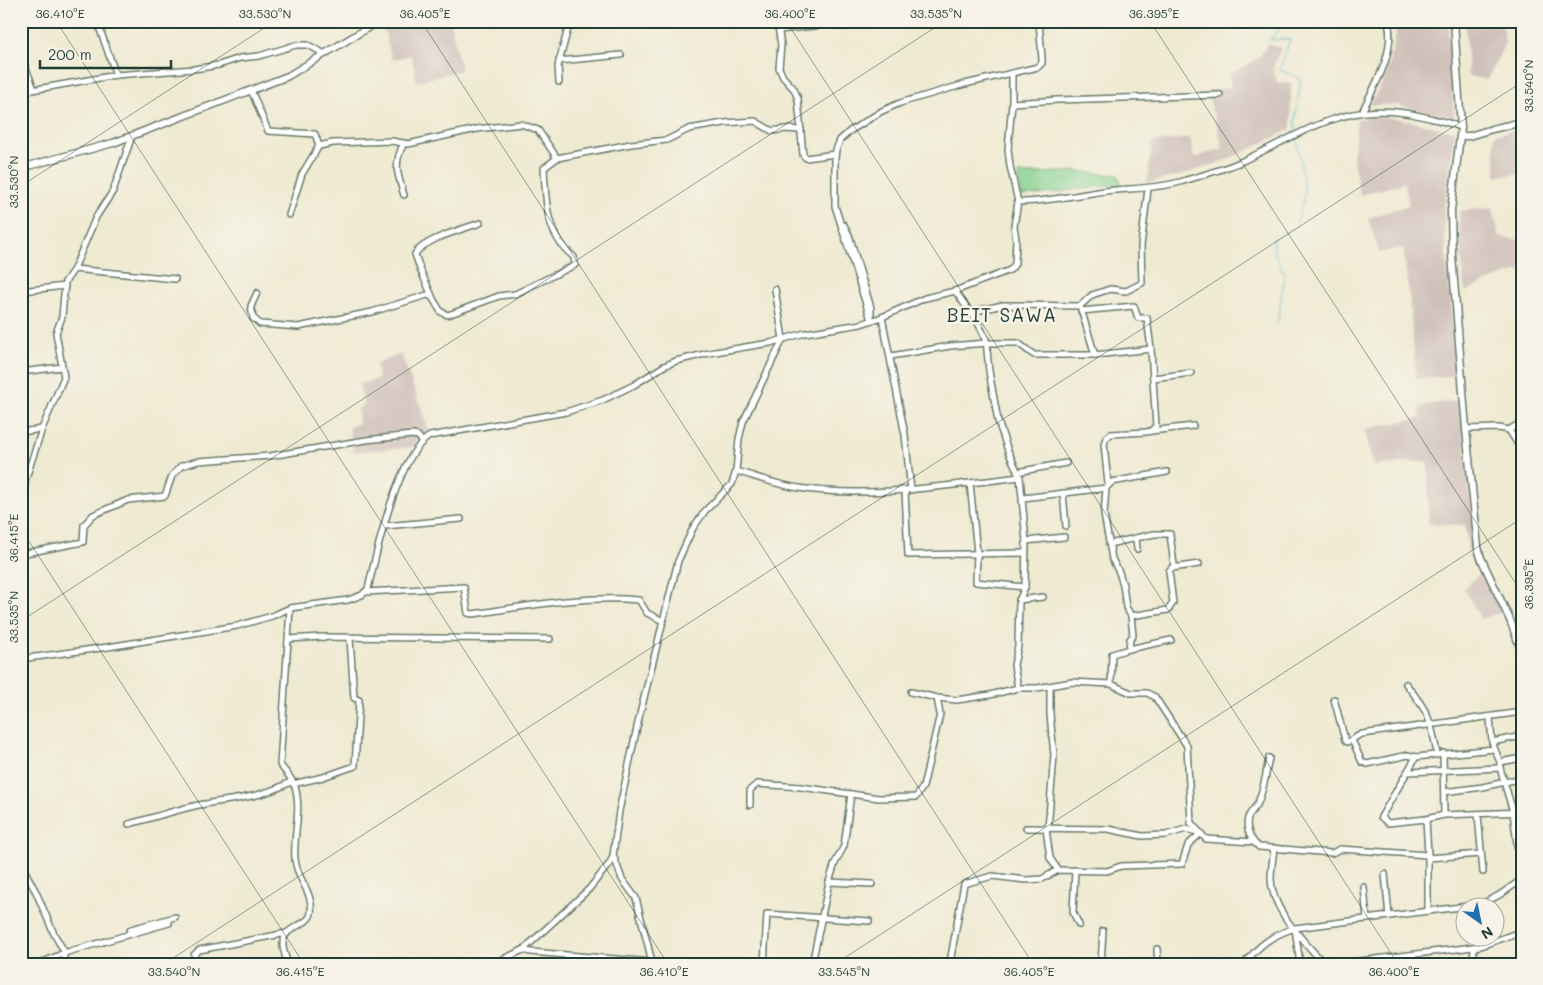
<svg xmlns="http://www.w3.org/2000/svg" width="1543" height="985" font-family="Mali,sans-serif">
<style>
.industrial{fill:#cfc0ba}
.green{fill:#82cf8d;stroke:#508660}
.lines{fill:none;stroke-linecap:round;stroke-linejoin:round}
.stream{stroke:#55b9d4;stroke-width:1}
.minor-casing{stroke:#687a6b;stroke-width:8}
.major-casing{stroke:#687a6b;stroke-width:9}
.minor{stroke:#fff;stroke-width:5}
.major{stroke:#fff;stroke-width:6}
.ticks{fill:none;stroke:#1f3d34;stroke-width:1;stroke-opacity:0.45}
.labels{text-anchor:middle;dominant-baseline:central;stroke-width:5;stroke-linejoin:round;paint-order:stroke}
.quarter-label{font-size:19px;letter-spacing:1px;fill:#1f3d34;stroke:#f7f3e8}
.neatline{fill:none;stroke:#1f3d34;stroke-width:2}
.ticks-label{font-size:12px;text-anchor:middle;fill:#1f3d34}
</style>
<rect width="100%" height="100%" fill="#f7f3e8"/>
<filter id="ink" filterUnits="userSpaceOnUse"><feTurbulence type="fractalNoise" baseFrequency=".02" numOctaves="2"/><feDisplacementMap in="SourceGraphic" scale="10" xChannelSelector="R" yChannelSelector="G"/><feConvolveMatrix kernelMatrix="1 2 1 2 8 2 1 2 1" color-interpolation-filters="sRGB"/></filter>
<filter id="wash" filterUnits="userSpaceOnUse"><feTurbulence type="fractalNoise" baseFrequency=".0096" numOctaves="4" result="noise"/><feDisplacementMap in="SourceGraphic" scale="20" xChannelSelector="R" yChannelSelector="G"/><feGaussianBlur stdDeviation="1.12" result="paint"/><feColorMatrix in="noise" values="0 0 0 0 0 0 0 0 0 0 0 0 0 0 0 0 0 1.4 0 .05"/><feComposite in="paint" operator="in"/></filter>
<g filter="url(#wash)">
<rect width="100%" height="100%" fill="#efead2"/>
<!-- industrial -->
<g class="industrial">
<polygon points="386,21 422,21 423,25 437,21 450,21 461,70 417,82 411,55 392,60 383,24"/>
<polygon points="1393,21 1448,21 1454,118 1397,105 1370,105 1387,73 1396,34"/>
<polygon points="1465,21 1502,21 1505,42 1488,80 1468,76"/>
<polygon points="1268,44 1281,48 1273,68 1277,83 1291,82 1291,129 1227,160 1178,176 1147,183 1152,142 1190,138 1194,158 1223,148 1207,90 1231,87 1229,75 1258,58"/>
<polygon points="1373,117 1395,118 1455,131 1444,210 1446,256 1458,375 1416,379 1409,293 1403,248 1379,253 1368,218 1409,205 1404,183 1360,195 1353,159 1357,119"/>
<polygon points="1522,129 1522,174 1496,176 1494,135"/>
<polygon points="1493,208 1499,236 1522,241 1522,270 1493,279 1465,292 1461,255 1459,211"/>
<polygon points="401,354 430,431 419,437 413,447 353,452 349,427 360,423 357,410 364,405 359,384 378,379 376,364"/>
<polygon points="1460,400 1477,552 1502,612 1481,619 1464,588 1482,572 1469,557 1465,525 1428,524 1428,461 1373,466 1365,429 1420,418 1419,406"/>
</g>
<!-- green -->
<polygon class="green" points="1078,171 1118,175 1121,184 1037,195 1022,196 1018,174"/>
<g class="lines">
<!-- stream -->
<g class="stream">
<polyline points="1286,21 1270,40 1290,39 1280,70 1301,79 1295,121 1296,131"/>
<polyline points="1278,321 1285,274 1274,252 1273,238 1296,227 1305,193 1297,138"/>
</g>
</g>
</g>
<g filter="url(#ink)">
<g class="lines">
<defs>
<g id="minor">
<polyline points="97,21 116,75"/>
<polyline points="777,21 781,45 779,68 783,77 794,89 798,99 803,155 806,158 835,154"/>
<polyline points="779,30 831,24 842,27 858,25"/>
<polyline points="21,56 34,89"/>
<polyline points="559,61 621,55"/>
<polyline points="559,82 558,66 570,21"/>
<polyline points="251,90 268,131 315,134 319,146"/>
<polyline points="21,92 116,75 194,69 219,65 240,58 259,56 296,45 308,45 325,54"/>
<polyline points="1012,103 1058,100 1220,95"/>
<path d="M 1362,112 C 1375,84 1396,53 1388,21"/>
<path d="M 404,143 C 393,164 397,173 404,195"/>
<path d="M 1018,202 C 1047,202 1075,195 1105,191 C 1130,188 1155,189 1180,182 C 1199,176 1219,171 1238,163 C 1305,133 1347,97 1425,117 C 1437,120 1450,122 1461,128"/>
<polyline points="289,215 302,174 319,146 333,143 392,141 408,144 477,129 521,124 538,130 557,158 631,144 667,140 689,129 724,123 755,121 772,131 785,129 801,130"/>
<polyline points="844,225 849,235 871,308 871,317"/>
<polyline points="74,269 175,279"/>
<polyline points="21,291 65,286"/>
<polyline points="955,291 978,323 986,339 989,371 998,421 1008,451 1020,477 1026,541 1025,587 1019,601 1018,646 1014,665 1018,688"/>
<path d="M 257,293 L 251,306 L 253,318 L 260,324 L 298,327 L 372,312 L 427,295 L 432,297 L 441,312 L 448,315 L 499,296 L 515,294 L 575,265 L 574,257 C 545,235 546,201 544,168 L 557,158"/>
<path d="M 432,296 L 420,269 L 415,254 C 424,239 464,229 480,223"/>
<polyline points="1080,306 1092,295 1110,289 1126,291 1142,283 1141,246 1148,189"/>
<polyline points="1081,311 1134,306 1138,318 1147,318 1151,349"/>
<polyline points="971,312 1003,305 1080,306 1095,355 1151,349 1156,426 1151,431 1146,432 1111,434 1106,438 1104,444 1108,484"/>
<polyline points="882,317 905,435 911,490"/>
<polyline points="871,320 835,206 835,158 836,150 840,140 850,131 882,111 900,103 965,84 1038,67 1042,63 1042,59 1039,21"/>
<polyline points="891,356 950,346 987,343 1018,343 1034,355 1095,355"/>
<polyline points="21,372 62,367"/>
<polyline points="1153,378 1191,373"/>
<polyline points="1466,429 1499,428 1509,430 1522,422"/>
<polyline points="1509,430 1522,451"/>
<polyline points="1151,431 1193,426"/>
<polyline points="21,432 42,429"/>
<path d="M 736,471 C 757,477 777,485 799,488 C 869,499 950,485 1020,477"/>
<polyline points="1017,472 1066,463"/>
<polyline points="970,483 977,553 976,582 1025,587"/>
<polyline points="905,491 908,555 1026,553"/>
<polyline points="1063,493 1066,526"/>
<polyline points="1023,498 1106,488"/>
<polyline points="21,513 25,481 42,429 64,377 56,333 62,317 65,282 74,269 96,217 113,191 132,136"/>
<polyline points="385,526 461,519"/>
<polyline points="1136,538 1137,549"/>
<polyline points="1026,541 1064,537"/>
<polyline points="1109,544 1154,534 1170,534 1174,565 1169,571 1173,603 1168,610 1131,616"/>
<polyline points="21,550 26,553 83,542 84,525 93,515 128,500 165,496 172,476 181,466 198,461 270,456 366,440 412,435 418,436 422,441"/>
<polyline points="1172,568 1199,564"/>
<path d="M 365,592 L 464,587 L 468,613 L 473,614 C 528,606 584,595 639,600 L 647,613 L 663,621"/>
<polyline points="1019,600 1043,597"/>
<polyline points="288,639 322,637 550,639"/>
<polyline points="1129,649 1171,640"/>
<path d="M 21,659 L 108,647 L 237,626 L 272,616 L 290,608 L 348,600 L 362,595 L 368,589 C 376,554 398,453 430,436 L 566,412 L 603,400 L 634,385 L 664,366 L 676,361 L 709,353 L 770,343 L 805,333 L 861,324 L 882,317 L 925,298 L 955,291 L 1010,270 L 1015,264 L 1016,239 L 1014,226 L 1018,202 L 1010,166 L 1008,149 L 1012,103 L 1012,73"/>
<polyline points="1111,684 1112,654 1129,649 1130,639 1133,636 1131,616 1126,607 1123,585 1119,572 1112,559 1104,514 1106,488 1112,482 1167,472"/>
<path d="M 1406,684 C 1428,711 1431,719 1437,754"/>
<polyline points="911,692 937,698 957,700 990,695 1018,688 1037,688 1072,682 1111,684 1131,693 1147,693 1155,697 1187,746 1191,823 1206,839 1253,842"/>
<path d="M 1334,699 L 1345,740 L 1347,742 C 1353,740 1356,736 1362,734 L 1522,712"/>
<polyline points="1490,718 1492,742 1500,762 1500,768 1513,812 1520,868 1522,871"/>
<polyline points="1352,740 1362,762 1367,764 1408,755 1416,757"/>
<polyline points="1492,742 1522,736"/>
<polyline points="1494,749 1416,757 1381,817 1388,823 1426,819 1444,815 1522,812"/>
<polyline points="1443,753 1444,815"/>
<path d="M 1269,758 C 1266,774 1264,790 1257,805 C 1254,809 1249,814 1248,818 C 1245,829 1251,841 1259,847 L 1332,853 L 1340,849 L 1428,855"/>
<polyline points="1500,762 1522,758"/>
<polyline points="1408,772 1500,768"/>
<polyline points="293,784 323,777 355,766 359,700 354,698 350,638"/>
<polyline points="1444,792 1483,787 1522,778"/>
<polyline points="750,805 750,790 757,784 801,787 879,798 916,797 923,787 940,714 937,698"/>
<polyline points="1478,814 1483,872"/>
<polyline points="1426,819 1428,855 1428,911"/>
<path d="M 129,824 C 152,818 175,810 199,805 C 230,799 264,798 292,781"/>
<polyline points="1046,829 1050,858 1058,870"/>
<polyline points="1048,829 1054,755 1050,714 1050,686"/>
<path d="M 1274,848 C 1273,858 1271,869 1271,879 C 1272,912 1304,940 1324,964"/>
<polyline points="614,857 622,879 636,898 652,962"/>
<polyline points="1428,858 1481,854"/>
<polyline points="21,864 36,892 54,934 64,951 64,964"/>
<polyline points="1075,870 1073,912 1079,925"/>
<polyline points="1385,874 1389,916"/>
<polyline points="829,882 872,884"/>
<polyline points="1364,887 1367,919"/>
<polyline points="1295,929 1300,964"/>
<polyline points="128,934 131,929 175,917"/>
<polyline points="1157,949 1158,964"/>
<polyline points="523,950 531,952 676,964"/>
<polyline points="39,964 64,953 169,923"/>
<polyline points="196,964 194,955 199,950 287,933"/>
<path d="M 288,964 C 286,958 283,951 283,945 C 282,925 309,927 311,913 C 314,893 296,878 295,859 C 293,835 302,810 295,787 C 293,779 285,771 280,765 L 290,608"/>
<polyline points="492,964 523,950 589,889 610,863 613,856 619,811 639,718 678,561 693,528 705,511 732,484 736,471 739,439 743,422 783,339 775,289"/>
<polyline points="764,964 767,914 869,921"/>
<polyline points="812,964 829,882 835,863 844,846 851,794"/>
<polyline points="954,964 951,957 964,884 992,876 1026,880 1042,879 1058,870 1107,871 1121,866 1182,864 1188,845 1201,833 1186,829 1166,835 1142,836 1108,829 1026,828"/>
<polyline points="1101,964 1103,931"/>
<path d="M 1244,964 C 1259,945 1272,935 1295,928 L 1476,905 C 1495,900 1507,890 1522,879"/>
<polyline points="1335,964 1481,946 1522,931"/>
<polyline points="1473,964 1474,947"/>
</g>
<g id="major">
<polyline points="1454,21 1461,128 1451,210 1452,256 1466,429 1478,547 1481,558 1510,620 1522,652"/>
<polyline points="1461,136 1469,136 1492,129 1522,122"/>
<polyline points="21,168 113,143 288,76 379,21"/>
</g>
</defs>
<!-- minor casing -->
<use href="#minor" class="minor-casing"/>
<!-- major casing -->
<use href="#major" class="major-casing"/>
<!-- minor -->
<use href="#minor" class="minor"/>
<!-- major -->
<use href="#major" class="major"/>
</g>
</g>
<!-- ticks -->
<path class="ticks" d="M 56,21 L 668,964M 421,21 L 1033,964M 786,21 L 1398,964M 1150,21 L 1522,593M 1515,21 L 1522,32M 21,186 L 275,21M 21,529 L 304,964M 21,621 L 945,21M 164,964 L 1522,82M 835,964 L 1522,518M 1505,964 L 1522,953"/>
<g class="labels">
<!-- quarter labels -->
<g class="quarter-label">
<text x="1002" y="314">BEIT SAWA</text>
</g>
</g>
<!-- margin -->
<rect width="1543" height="985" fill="none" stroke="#f7f3e8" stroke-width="55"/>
<!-- north arrow -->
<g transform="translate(1480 922) rotate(147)"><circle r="24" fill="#f7f3e8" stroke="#a1aaa0"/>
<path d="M0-4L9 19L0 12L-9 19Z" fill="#1f6fb2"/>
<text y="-8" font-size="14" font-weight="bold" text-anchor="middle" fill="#1f3d34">N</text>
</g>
<!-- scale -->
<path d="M40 60v8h131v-8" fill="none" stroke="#1f3d34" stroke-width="2.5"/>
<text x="48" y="60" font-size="15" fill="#1f3d34" stroke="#f7f3e8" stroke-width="4" paint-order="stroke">200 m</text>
<rect x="28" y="28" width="1488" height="930" class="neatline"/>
<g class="ticks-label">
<text x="60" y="18">36.410°E</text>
<text x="265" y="18">33.530°N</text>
<text x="425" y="18">36.405°E</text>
<text x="790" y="18">36.400°E</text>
<text x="936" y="18">33.535°N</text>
<text x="1154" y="18">36.395°E</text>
<text transform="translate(1529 86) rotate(-90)" y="4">33.540°N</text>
<text transform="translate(14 182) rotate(-90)" y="4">33.530°N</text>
<text transform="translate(14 538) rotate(-90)" y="4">36.415°E</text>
<text transform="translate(1529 584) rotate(-90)" y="4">36.395°E</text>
<text transform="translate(14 617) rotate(-90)" y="4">33.535°N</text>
<text x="174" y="976">33.540°N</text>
<text x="300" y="976">36.415°E</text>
<text x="664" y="976">36.410°E</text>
<text x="844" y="976">33.545°N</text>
<text x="1029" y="976">36.405°E</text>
<text x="1394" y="976">36.400°E</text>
</g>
</svg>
